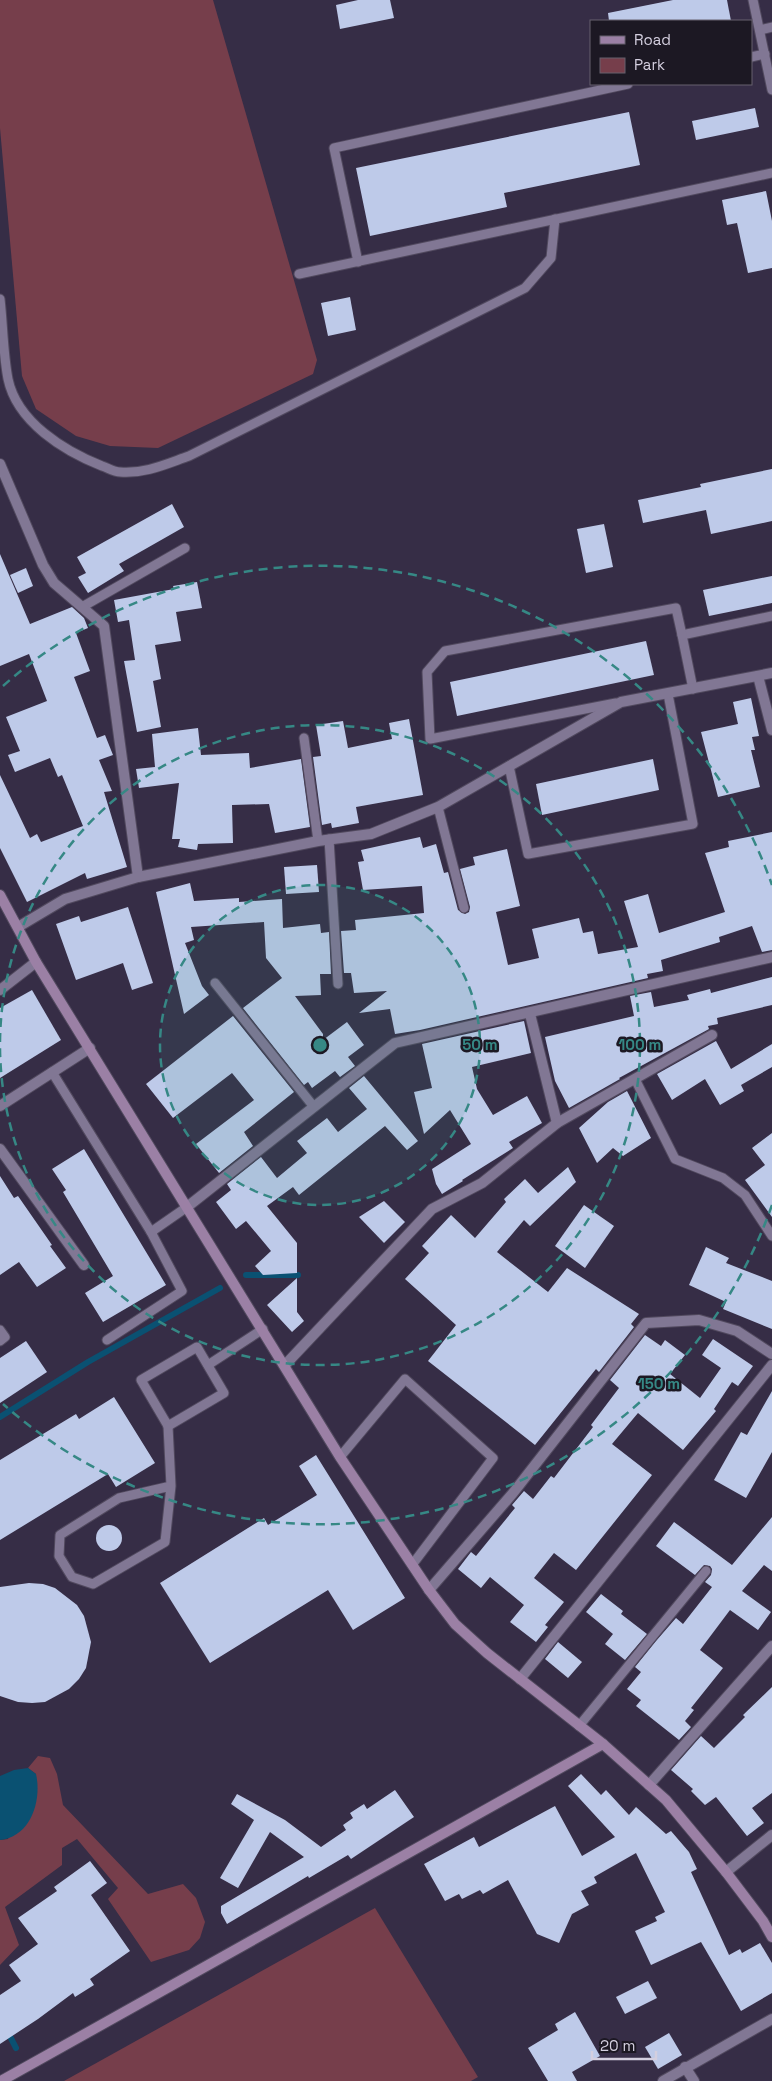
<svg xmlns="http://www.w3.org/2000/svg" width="772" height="2081" font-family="'Space Grotesk',sans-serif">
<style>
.green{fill:#763e4b}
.water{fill:#0a5172}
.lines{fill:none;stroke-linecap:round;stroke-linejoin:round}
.stream{stroke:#0a5172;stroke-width:6}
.building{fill:#becae9}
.lane-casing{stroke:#51495e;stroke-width:11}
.street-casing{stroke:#51495e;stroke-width:12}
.secondary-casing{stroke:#51495e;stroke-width:12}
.lane{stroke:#817794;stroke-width:9}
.street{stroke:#817794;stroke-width:10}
.secondary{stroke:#9b80a5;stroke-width:10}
.ring{fill:none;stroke:#368885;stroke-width:2.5;stroke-dasharray:9 6}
.centre{fill:#368885;stroke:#1c1823;stroke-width:2.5}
.ring-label{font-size:15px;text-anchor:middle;font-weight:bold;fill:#368885;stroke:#1c1823;stroke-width:5;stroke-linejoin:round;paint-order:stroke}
</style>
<rect width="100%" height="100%" fill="#362d46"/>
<!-- green -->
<g class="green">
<polygon points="0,0 213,0 317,360 313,374 158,448 110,446 76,436 36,409 22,376 0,128"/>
<polygon points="38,1756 50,1758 57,1774 63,1805 148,1894 183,1884 196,1898 205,1922 200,1938 189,1950 151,1962 108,1899 118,1888 77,1839 62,1848 62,1865 5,1907 19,1945 0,1965 0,1840 8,1839 36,1774 28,1768"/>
<polygon points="375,1908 478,2077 471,2081 64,2081"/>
</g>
<!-- water -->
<path class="water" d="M 28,1768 L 36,1774 C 42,1800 31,1837 0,1840 L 0,1776 L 14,1770 Z"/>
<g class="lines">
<!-- stream -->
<g class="stream">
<polyline points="246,1275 298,1275"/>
<polyline points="0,1417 88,1362 220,1288"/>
<polyline points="0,2017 16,2048"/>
</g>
</g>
<!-- building -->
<g class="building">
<polygon points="358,0 390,0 394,18 340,29 336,5"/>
<polygon points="673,0 727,0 731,21 609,21 608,13"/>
<polygon points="755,108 759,127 696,140 692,121"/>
<polygon points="629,112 640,165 504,193 507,207 370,236 356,168"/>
<polygon points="766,191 772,221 772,268 748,273 737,223 727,225 722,200"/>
<polygon points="350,297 356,330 328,336 321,303"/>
<polygon points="772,469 772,521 711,534 706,510 643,523 638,500 701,487 700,484"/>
<polygon points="172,504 184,527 119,564 124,571 88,593 78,577 86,573 77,557"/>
<polygon points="604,524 613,567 586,573 577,529"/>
<polygon points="0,554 30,624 72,607 84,618 88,628 76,633 90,671 74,677 97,738 105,735 113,755 99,760 112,791 104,792 127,867 87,879 85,873 27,902 0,848 0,775 30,838 37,834 41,842 83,826 62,775 58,777 50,758 15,772 8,755 20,751 6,717 47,701 29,654 0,666"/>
<polygon points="26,568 33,586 18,593 10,575"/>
<polygon points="772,576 772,603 709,616 703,590"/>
<polygon points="197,582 202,608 176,612 181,641 155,645 161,679 153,681 161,727 137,732 124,661 135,660 129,620 118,622 114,600 174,589 173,586"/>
<polygon points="646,641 654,675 457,716 450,682"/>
<polygon points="751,698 759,736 752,737 755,750 751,750 760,787 718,797 701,732 738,724 733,702"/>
<polygon points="409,719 423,795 356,807 359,823 332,828 331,823 322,825 313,757 321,756 316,725 343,721 348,748 392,739 389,723"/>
<polygon points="198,728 201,755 249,753 250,768 301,759 310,827 275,833 269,804 232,805 233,843 198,844 197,850 178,847 180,839 172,839 179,783 139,788 136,769 155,767 152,734"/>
<polygon points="653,759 659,790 542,815 536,784"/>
<polygon points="772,832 772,950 762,952 752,926 719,937 720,942 661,960 663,971 647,974 648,978 420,1030 395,1034 390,1009 359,1013 387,991 354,993 351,973 344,973 341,931 356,930 355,920 424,913 422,886 363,890 358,862 364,861 361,850 420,837 423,848 436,844 444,873 448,872 458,910 465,914 469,912 470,907 460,869 475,865 473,857 507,849 520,906 496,912 508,965 539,958 532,929 579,918 583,933 593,931 598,954 638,947 624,901 648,894 659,933 725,912 705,853 729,847 728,841"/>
<polygon points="317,865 319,892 286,894 284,867"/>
<polygon points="190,883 194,901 239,898 239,902 282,899 283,928 320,924 321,933 329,932 331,974 320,974 321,995 295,996 323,1034 323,1040 347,1022 364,1045 348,1057 355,1066 340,1077 335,1071 312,1088 308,1082 304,1085 243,1008 282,978 266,958 264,922 191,927 194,940 185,943 202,986 209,995 184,1014 156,892"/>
<polygon points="128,907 153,983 132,990 123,963 76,980 56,924 79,916 81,922"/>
<polygon points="772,977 772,1005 717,1018 718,1024 708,1026 709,1029 619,1078 620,1079 569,1108 555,1081 545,1037 634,1016 630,996 651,992 654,1007 689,1000 687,995 710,989 711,993"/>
<polygon points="32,990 61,1040 0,1078 0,1008"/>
<polygon points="233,1016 294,1092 244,1132 253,1146 219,1173 196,1144 254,1100 232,1073 173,1118 146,1084"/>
<polygon points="524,1021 531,1053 472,1067 477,1089 493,1115 527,1096 542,1123 509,1142 513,1148 462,1180 463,1181 442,1194 436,1184 432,1169 471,1144 450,1110 424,1134 414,1092 432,1088 422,1044"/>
<polygon points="716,1041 731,1069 772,1044 772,1067 741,1085 744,1091 720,1105 705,1079 672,1100 657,1074"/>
<polygon points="364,1076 418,1141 407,1150 385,1126 299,1195 293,1187 267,1206 297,1243 297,1273 263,1275 255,1266 271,1251 246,1221 236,1229 216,1202 231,1190 227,1184 261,1157 277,1178 307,1153 297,1141 327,1118 338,1132 367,1109 349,1088"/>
<polygon points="627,1091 651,1138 623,1156 613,1148 597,1163 579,1128 608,1102"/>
<polygon points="772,1133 772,1217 745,1180 765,1165 752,1148"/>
<polygon points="84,1149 166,1285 103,1322 85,1293 113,1276 63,1192 66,1190 52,1169"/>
<polygon points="568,1167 576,1182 530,1226 524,1220 497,1252 548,1292 567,1268 639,1314 631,1324 634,1327 599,1372 596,1369 535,1445 428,1361 456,1325 405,1279 429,1253 422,1246 451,1215 475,1238 506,1202 504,1199 525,1179 538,1193"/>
<polygon points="0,1176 14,1198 18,1196 52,1245 50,1246 66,1268 37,1287 19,1262 0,1275"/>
<polygon points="384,1201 405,1222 384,1243 359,1217"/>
<polygon points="584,1205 614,1226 585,1268 555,1246"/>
<polygon points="706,1247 729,1258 726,1263 772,1281 772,1329 723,1309 726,1302 689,1285"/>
<polygon points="297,1278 297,1312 304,1321 292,1332 267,1305"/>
<polygon points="645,1335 661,1346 665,1340 685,1355 670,1374 700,1398 721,1368 702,1355 713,1339 753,1366 738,1386 732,1382 714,1409 716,1411 683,1450 638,1413 612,1444 652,1475 576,1570 554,1553 534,1578 564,1602 545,1625 548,1627 536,1642 510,1622 524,1605 490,1577 481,1588 458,1569 471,1552 476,1556 515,1508 512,1505 524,1491 533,1499 551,1476 554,1478 593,1427 591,1425 619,1388 610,1380"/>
<polygon points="26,1341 47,1372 0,1403 0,1358"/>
<polygon points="772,1391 772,1452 746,1498 714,1480 741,1432 747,1435"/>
<polygon points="114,1397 155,1463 116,1487 108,1474 0,1540 0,1460 76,1414 79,1419"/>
<polygon points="316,1455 405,1598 353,1630 328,1590 210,1663 160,1583 264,1518 268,1525 317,1495 299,1466"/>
<polygon points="772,1517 772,1571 764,1565 742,1591 771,1612 758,1630 730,1610 700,1650 723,1668 691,1708 694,1710 685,1721 691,1727 679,1740 636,1706 641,1700 627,1689 641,1672 635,1667 656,1641 676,1618 683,1624 712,1587 705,1582 711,1575 712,1569 710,1566 704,1565 695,1575 656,1546 674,1522 732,1565"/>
<circle cx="109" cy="1538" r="13"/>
<polygon points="29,1583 43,1584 55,1588 77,1605 84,1616 91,1642 86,1668 79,1679 69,1689 45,1702 32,1703 18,1702 0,1696 0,1587"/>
<polygon points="601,1594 623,1611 621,1614 647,1634 625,1660 605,1644 613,1634 586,1612"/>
<polygon points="558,1642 582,1662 568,1678 545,1659"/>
<polygon points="772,1687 772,1793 752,1808 764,1823 747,1836 716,1797 705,1805 691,1791 693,1789 671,1770 701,1736 714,1748 745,1717 743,1715"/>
<polygon points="581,1774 601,1795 606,1790 629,1815 636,1807 666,1834 671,1831 689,1852 697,1869 691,1872 729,1955 740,1949 742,1953 760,1943 772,1963 772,1993 741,2011 701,1942 651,1965 635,1931 657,1921 655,1917 665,1912 636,1853 594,1877 597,1883 581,1891 589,1905 572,1914 559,1943 537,1934 508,1880 483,1894 480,1890 462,1899 459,1894 445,1901 424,1864 474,1837 479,1847 555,1806 582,1856 615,1837 568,1786"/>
<polygon points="395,1790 414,1817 351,1859 348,1855 309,1878 308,1876 227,1924 221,1913 221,1906 304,1857 270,1832 238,1888 220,1878 254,1820 231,1804 237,1794 285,1820 321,1847 346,1830 343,1825 353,1818 350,1813 364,1804 367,1809"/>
<polygon points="90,1861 107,1883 91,1895 130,1951 90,1979 94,1985 75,1997 73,1993 38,2019 0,2044 0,1995 21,1981 9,1965 38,1944 18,1918 57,1891 54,1887"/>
<polygon points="648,1981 657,1998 625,2014 616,1997"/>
<polygon points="575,2012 600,2056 572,2072 577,2081 548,2081 528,2048 558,2030 555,2024"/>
<polygon points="669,2033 682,2055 658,2069 645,2047"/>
</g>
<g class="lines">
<defs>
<g id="lane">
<polyline points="753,0 772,90"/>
<polyline points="760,30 772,27"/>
<polyline points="751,57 765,54"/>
<polyline points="358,262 334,148 628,84"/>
<polyline points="299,274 772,173"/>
<path d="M 0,299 C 3,325 3,353 8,379 C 17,422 64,451 102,466 C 108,468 114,472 120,472 C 145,474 166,464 189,456 L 525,288 L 551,258 L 555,219"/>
<polyline points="82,607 185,548"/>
<polyline points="693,689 682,635 772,616"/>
<polyline points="616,703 430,739 427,672 445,651 676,608 682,635"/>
<polyline points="304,738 318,841"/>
<polyline points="509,766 528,854 693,824 668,694"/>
<polyline points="438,807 464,908"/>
<polyline points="329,839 338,984"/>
<polyline points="215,983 314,1107"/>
<polyline points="52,1072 151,1232"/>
<polyline points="635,1079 675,1159 723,1178 745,1195 772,1236"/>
<polyline points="0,1330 5,1337 0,1341"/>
<polyline points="107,1340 182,1291 151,1232 187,1207"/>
<polygon points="197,1347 224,1393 168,1426 141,1380"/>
<polyline points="208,1365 263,1329"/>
<polyline points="168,1426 171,1486 165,1542 93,1584 72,1577 59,1556 60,1535 119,1498 171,1486"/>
<polyline points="340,1457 405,1379 493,1458 412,1565"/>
<polyline points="579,1726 706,1571"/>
</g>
<g id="street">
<polyline points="0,464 43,565 54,583 104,626 138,877"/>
<polyline points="758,676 772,730"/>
<polyline points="18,927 65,899 138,877 318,841 371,834 438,807 621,702 772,673"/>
<polyline points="0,990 36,962"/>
<polyline points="530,1014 557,1123"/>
<polyline points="0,1106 90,1048"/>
<polyline points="0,1149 84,1265"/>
<polyline points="187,1207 395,1043 772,957"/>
<polyline points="285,1365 432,1209 482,1183 557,1123 712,1035"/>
<polyline points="429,1590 513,1493 646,1323 699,1320 737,1331 772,1354"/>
<polyline points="520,1679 772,1365"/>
<polyline points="649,1785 772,1646"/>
<polyline points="726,1872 772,1835"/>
<polyline points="685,2067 694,2081"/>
<polyline points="663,2081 772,2019"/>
</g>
<g id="secondary">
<polyline points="0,895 36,962 340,1457 429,1590 455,1624 487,1653 603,1744 666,1800 726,1872 763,1921 772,1937"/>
<polyline points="1,2081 603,1744"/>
</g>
</defs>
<!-- lane casing -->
<use href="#lane" class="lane-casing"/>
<!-- street casing -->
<use href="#street" class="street-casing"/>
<!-- secondary casing -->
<use href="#secondary" class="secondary-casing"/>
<!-- lane -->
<use href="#lane" class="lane"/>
<!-- street -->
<use href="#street" class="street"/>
<!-- secondary -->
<use href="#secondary" class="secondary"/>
</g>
<!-- distance rings -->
<circle cx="320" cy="1045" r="160" fill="#368885" fill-opacity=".12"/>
<g class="ring">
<circle cx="320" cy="1045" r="160"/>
<path d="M0 1042A320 320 0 1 1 0 1048"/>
<path d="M772 1205A479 479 0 0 1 3 1404M3 686A479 479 0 0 1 772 885"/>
</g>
<circle cx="320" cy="1045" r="8" class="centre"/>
<g class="ring-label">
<text x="480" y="1050">50 m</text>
<text x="640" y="1050">100 m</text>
<text x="659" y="1389">150 m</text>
</g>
<!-- legend -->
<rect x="590" y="20" width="162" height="65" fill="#1c1823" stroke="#66616e"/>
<rect x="600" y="36" width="25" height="8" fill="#9b80a5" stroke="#66616e"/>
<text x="634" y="45" font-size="15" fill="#d4cfdf">Road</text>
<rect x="600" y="58" width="25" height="15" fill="#763e4b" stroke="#66616e"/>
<text x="634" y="70" font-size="15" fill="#d4cfdf">Park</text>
<!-- scale -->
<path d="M592 2051v8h64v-8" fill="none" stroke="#d4cfdf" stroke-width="2.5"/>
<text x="600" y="2051" font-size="15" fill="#d4cfdf" stroke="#1c1823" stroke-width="4" paint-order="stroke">20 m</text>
</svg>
